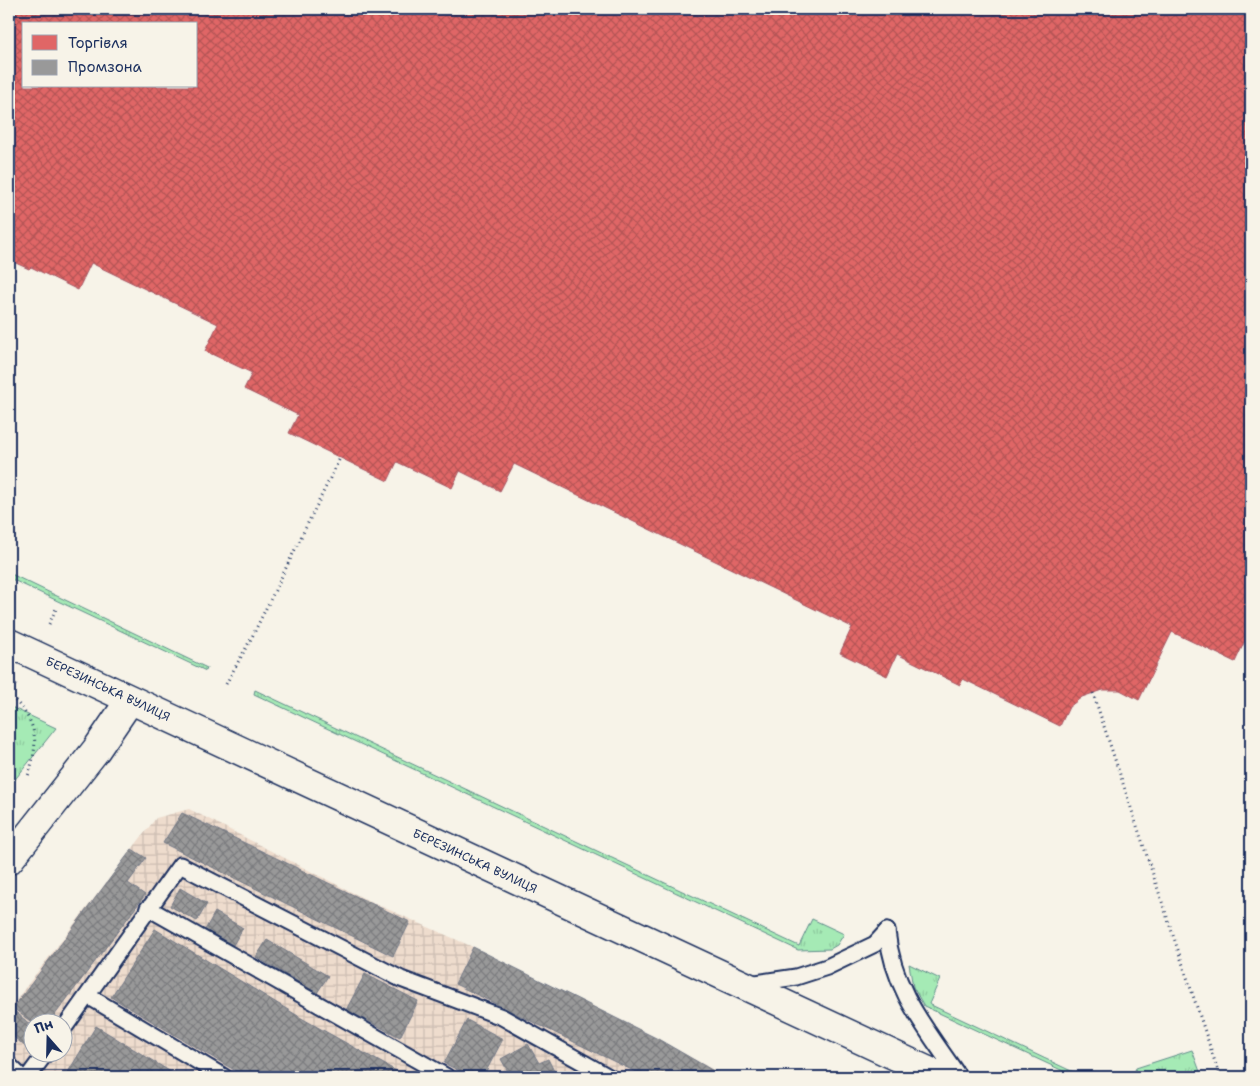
<svg xmlns="http://www.w3.org/2000/svg" width="1260" height="1086" font-family="'Shantell Sans',sans-serif">
<style>
.industrial{fill:url(#industrial-grid);fill-rule:evenodd}
.grass{fill:url(#grass-tufts);stroke:#608c8a}
.shops{fill:url(#shops-cross-hatch);stroke:#a55664;fill-rule:evenodd}
.industry{fill:url(#industry-cross-hatch);stroke:#737987}
.lines{fill:none;stroke-linecap:round;stroke-linejoin:round}
.service-casing{stroke:#1b2f5e;stroke-width:19}
.tertiary-casing{stroke:#1b2f5e;stroke-width:31}
.path{stroke:#1b2f5e;stroke-width:3;stroke-dasharray:1 4;stroke-linecap:butt}
.service{stroke:#f7f3e8;stroke-width:15}
.tertiary{stroke:#f7f3e8;stroke-width:28}
.labels{text-anchor:middle;dominant-baseline:central;stroke-width:5;stroke-linejoin:round;paint-order:stroke}
.street-label{font-size:12px;fill:#1b2f5e;stroke:#f7f3e8}
</style>
<defs>
<pattern id="industrial-grid" width="8" height="8" patternUnits="userSpaceOnUse" patternTransform="scale(1.25)"><rect width="8" height="8" fill="#eedccd"/><path d="M0 4h8M4 0v8" fill="none" stroke="#ccbdb2"/></pattern>
<pattern id="grass-tufts" width="24" height="20" patternUnits="userSpaceOnUse" patternTransform="scale(1.25)"><rect width="24" height="20" fill="#a5eab5"/><path d="M3 7l-1-3M5 7V3M7 7l1-3M15 17l-1-3M17 17v-4M19 17l1-3" fill="none" stroke="#8dc99e"/></pattern>
<pattern id="shops-cross-hatch" width="8" height="8" patternUnits="userSpaceOnUse" patternTransform="scale(1.25)"><rect width="8" height="8" fill="#e06666"/><path d="M0 0l8 8M0 8l8-8" fill="none" stroke="#b55457"/></pattern>
<pattern id="industry-cross-hatch" width="8" height="8" patternUnits="userSpaceOnUse" patternTransform="scale(1.25)"><rect width="8" height="8" fill="#999"/><path d="M0 0l8 8M0 8l8-8" fill="none" stroke="#7c7d80"/></pattern>
</defs>
<rect width="100%" height="100%" fill="#f7f3e8"/>
<filter id="ink" filterUnits="userSpaceOnUse"><feTurbulence type="fractalNoise" baseFrequency=".02" numOctaves="2"/><feDisplacementMap in="SourceGraphic" scale="10" xChannelSelector="R" yChannelSelector="G"/><feConvolveMatrix kernelMatrix="1 2 1 2 8 2 1 2 1" color-interpolation-filters="sRGB"/></filter>
<g filter="url(#ink)">
<!-- industrial -->
<path class="industrial" d="M 189,809 L 367,900 L 473,947 L 658,1039 L 726,1077 L 9,1077 L 9,1009 L 156,818 ZM 32,1024 L 62,1024 L 62,1054 L 32,1054 Z"/>
<!-- grass -->
<g class="grass">
<polygon points="9,573 207,668 206,671 9,578"/>
<polygon points="255,690 799,946 812,919 844,934 837,945 830,949 798,950 254,694"/>
<polygon points="9,706 56,728 9,787"/>
<polygon points="909,964 940,979 929,1004 1084,1077 1076,1077 924,1006 913,987"/>
<polygon points="1192,1050 1202,1077 1132,1077 1136,1068"/>
</g>
<!-- shops -->
<path class="shops" d="M 9,9 L 1251,9 L 1251,628 L 1235,662 L 1172,632 L 1139,700 L 1120,690 L 1102,690 L 1082,697 L 1069,707 L 1060,726 L 963,679 L 960,685 L 897,654 L 887,676 L 840,653 L 852,627 L 514,464 L 500,491 L 460,471 L 452,488 L 397,462 L 388,481 L 289,433 L 298,415 L 244,389 L 252,373 L 205,351 L 218,324 L 91,263 L 78,290 L 31,267 L 29,269 L 9,260 ZM 24,24 L 196,24 L 196,86 L 24,86 Z"/>
<!-- industry -->
<g class="industry">
<polygon points="182,813 410,922 393,956 163,843"/>
<polygon points="132,849 146,858 128,883 145,895 48,1024 34,1024 13,1008"/>
<polygon points="180,888 207,904 197,921 170,906"/>
<polygon points="215,912 243,928 233,945 205,930"/>
<polygon points="155,929 303,1019 407,1077 246,1077 111,997"/>
<polygon points="267,940 328,976 317,993 256,957"/>
<polygon points="473,947 658,1039 724,1077 646,1077 455,984"/>
<polygon points="365,974 418,1001 400,1037 346,1010"/>
<polygon points="12,1009 32,1026 32,1042 27,1048 9,1033 9,1012"/>
<polygon points="467,1020 503,1039 483,1077 471,1077 444,1063"/>
<polygon points="96,1026 179,1077 65,1077"/>
<polygon points="528,1044 539,1063 548,1059 557,1077 511,1077 501,1059"/>
</g>
<g class="lines">
<defs>
<g id="service">
<polyline points="148,908 447,1077"/>
<path d="M 887,931 C 893,991 926,1028 959,1077"/>
<polyline points="749,984 796,977 827,967 875,944 887,931"/>
<polyline points="88,996 224,1077"/>
<polyline points="62,1031 180,865 401,979 502,1017 609,1077"/>
<polyline points="9,1065 21,1077"/>
<polyline points="28,1077 45,1054"/>
</g>
<g id="tertiary">
<polyline points="9,643 941,1077"/>
<polyline points="9,860 96,750 130,700"/>
</g>
</defs>
<!-- service casing -->
<use href="#service" class="service-casing"/>
<!-- tertiary casing -->
<use href="#tertiary" class="tertiary-casing"/>
<!-- path -->
<g class="path">
<polyline points="49,624 56,609"/>
<path d="M 16,684 L 10,695 C 38,723 40,741 27,779"/>
<polyline points="226,684 252,637 340,458"/>
<polyline points="1093,693 1220,1077"/>
</g>
<!-- service -->
<use href="#service" class="service"/>
<!-- tertiary -->
<use href="#tertiary" class="tertiary"/>
</g>
</g>
<g class="labels">
<!-- street labels -->
<g class="street-label">
<text transform="translate(108 689) rotate(25)">БЕРЕЗИНСЬКА ВУЛИЦЯ</text>
<text transform="translate(475 861) rotate(25)">БЕРЕЗИНСЬКА ВУЛИЦЯ</text>
</g>
</g>
<!-- margin -->
<rect width="1260" height="1086" fill="none" stroke="#f7f3e8" stroke-width="30"/>
<rect x="15" y="15" width="1230" height="1056" fill="none" stroke="#1b2f5e" stroke-width="2" filter="url(#ink)"/>
<!-- legend -->
<rect x="22" y="22" width="175" height="65" fill="#f7f3e8" stroke="#9fa5b1"/>
<rect x="32" y="35" width="25" height="15" fill="#e06666" stroke="#9fa5b1"/>
<text x="68" y="48" font-size="15" fill="#1b2f5e">Торгівля</text>
<rect x="32" y="60" width="25" height="15" fill="#999999" stroke="#9fa5b1"/>
<text x="68" y="72" font-size="15" fill="#1b2f5e">Промзона</text>
<!-- north arrow -->
<g transform="translate(48 1038) rotate(340)"><circle r="24" fill="#f7f3e8" stroke="#9fa5b1"/>
<path d="M0-4L9 19L0 12L-9 19Z" fill="#1b2f5e"/>
<text y="-8" font-size="14" font-weight="bold" text-anchor="middle" fill="#1b2f5e">Пн</text>
</g>
</svg>
